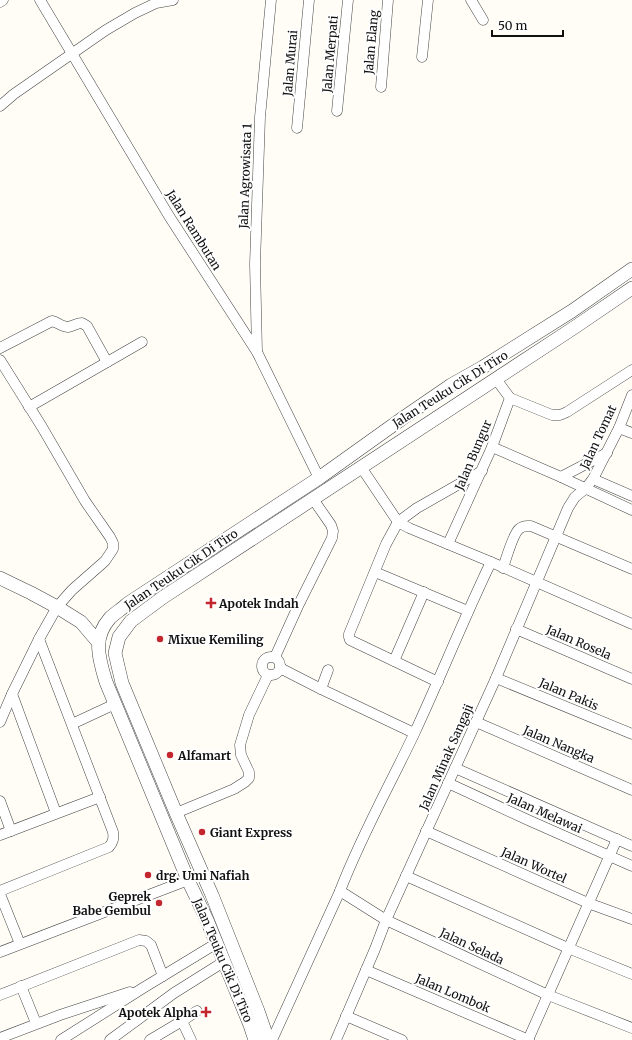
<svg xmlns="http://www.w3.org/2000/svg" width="632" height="1040" font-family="Merriweather,serif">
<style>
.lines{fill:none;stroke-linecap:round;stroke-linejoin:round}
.minor-casing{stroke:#444;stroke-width:11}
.tertiary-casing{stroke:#444;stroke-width:14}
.minor{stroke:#fff;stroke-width:10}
.tertiary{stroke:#fff;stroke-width:13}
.poi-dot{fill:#c4262e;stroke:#fff;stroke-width:1.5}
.labels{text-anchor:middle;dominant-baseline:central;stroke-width:4;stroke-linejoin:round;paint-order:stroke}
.street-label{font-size:12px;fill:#111;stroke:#fff}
.poi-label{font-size:12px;font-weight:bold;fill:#111;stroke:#fff;text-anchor:start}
</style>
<rect width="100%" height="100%" fill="#fffdf5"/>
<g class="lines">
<defs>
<g id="minor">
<polyline points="40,0 169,216 257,352 319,478"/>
<polyline points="471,0 483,20"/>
<polyline points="0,2 3,0"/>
<polyline points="422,57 428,0"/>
<polyline points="381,87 388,0"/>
<polyline points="0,106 14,94 106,30 135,13 156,3 173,0"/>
<polyline points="337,111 348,0"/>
<polyline points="297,128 309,0"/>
<path d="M 0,348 L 52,321 C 57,322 62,327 68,327 C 73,326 77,323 82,323 L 87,326 L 107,362"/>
<polyline points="257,352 255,264 260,117 271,0"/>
<polyline points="0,360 42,427 85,501 110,537 113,543 113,549 105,561 72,590 57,607 39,639 12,694 0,722"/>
<polyline points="510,398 552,415 560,415 567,412 632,370"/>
<polyline points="29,407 142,342"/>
<polyline points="619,428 632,433"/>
<polyline points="492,447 561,477 632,510"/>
<polyline points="361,467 398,522 409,528 491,562 632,624"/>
<polyline points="561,477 607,453"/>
<polyline points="593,479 632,496"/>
<polyline points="448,544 492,447 510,398 496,379"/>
<path d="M 503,568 C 506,559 513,534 519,529 C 523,525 527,526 531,526 L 632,569"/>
<polyline points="375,572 468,611"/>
<polyline points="516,629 632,679"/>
<circle cx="271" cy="666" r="9"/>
<polyline points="275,657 299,604 332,538 333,531 331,525 313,499"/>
<polyline points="394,661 424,592"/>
<polyline points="280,668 321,689 414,733"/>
<polyline points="496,678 632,734"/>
<polyline points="438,682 350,640 349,637 349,634 386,544 398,522 417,508 482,471"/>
<polyline points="321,689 328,670"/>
<polyline points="12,694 56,813"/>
<polyline points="476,722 632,790"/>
<polyline points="72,724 115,704"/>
<polyline points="455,768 632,846"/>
<polyline points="448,783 528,820 632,866"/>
<polyline points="0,801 11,831"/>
<polyline points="176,813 234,789 245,782 249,778 249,772 241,755 240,745 249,715 268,675"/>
<polyline points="426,831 588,903 632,919"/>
<polyline points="0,835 100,797"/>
<polyline points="406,876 568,948 632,974"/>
<path d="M 0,891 L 109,847 C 113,842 114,839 113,832 L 39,639"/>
<polyline points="340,891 386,920 548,995 632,1028"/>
<polyline points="0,894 20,944"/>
<polyline points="0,952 188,880 203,873"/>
<polyline points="366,970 529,1040"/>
<polyline points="21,986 36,1023"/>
<polyline points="0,995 139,940 146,941 151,945 163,976"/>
<polyline points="346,1016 402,1040"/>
<polyline points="182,1021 191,1040"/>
<polyline points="0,1038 60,1015 130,992"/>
<polyline points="61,1040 143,988 217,943"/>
<polyline points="110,1040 174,993 225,961"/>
<polyline points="150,1040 182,1021 197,1011"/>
<path d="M 272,1040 L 340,891 C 361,836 390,785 415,732 C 441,676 464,618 491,562"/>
<polyline points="336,1040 375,949 386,920 496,678 568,508 575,497 585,489 593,479 619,428 632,395"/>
<polyline points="528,1040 617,839"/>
</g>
<g id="tertiary">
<polyline points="0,578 31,593 57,607 81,622 98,642"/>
<path d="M 255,1040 L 250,1025 L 207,920 L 188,880 L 106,682 C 99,659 92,638 110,618 C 115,613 122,609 127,604 L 319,478 L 403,418 L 451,385 L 483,367 L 572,311 L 632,269"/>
<polyline points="268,1040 258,1011 212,895 176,813 122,683 118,666 115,653 119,637 131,621 162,598 575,327 632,288"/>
</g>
</defs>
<!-- minor casing -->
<use href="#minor" class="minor-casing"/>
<!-- tertiary casing -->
<use href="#tertiary" class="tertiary-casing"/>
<!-- minor -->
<use href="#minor" class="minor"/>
<!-- tertiary -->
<use href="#tertiary" class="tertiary"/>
</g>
<!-- markers -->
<g class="poi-dot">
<path d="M209 597h4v4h4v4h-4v4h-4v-4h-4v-4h4z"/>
<circle cx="160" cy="639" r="4"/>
<circle cx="170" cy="755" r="4"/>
<circle cx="202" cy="832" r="4"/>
<circle cx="148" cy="875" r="4"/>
<circle cx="159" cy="903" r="4"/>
<path d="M204 1006h4v4h4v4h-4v4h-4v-4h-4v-4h4z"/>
</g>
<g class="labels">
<!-- street labels -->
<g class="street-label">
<text transform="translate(371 42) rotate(-85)">Jalan Elang</text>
<text transform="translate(330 54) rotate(-85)">Jalan Merpati</text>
<text transform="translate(290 63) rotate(-85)">Jalan Murai</text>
<text transform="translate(245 176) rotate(-88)">Jalan Agrowisata 1</text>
<text transform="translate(194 230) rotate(58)">Jalan Rambutan</text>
<text transform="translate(450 389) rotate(-32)">Jalan Teuku Cik Di Tiro</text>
<text transform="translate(598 437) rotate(-65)">Jalan Tomat</text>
<text transform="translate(473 455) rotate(-67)">Jalan Bungur</text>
<text transform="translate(181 569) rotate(-34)">Jalan Teuku Cik Di Tiro</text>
<text transform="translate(579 642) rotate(23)">Jalan Rosela</text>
<text transform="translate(569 694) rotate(23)">Jalan Pakis</text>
<text transform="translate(559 744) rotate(23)">Jalan Nangka</text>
<text transform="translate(446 757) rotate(-66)">Jalan Minak Sangaji</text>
<text transform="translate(545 813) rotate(24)">Jalan Melawai</text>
<text transform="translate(534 865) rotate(24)">Jalan Wortel</text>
<text transform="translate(472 946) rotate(25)">Jalan Selada</text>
<text transform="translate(223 960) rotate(67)">Jalan Teuku Cik Di Tiro</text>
<text transform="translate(453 993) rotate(23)">Jalan Lombok</text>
</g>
<!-- poi labels -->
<g class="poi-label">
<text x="219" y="603">Apotek Indah</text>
<text x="168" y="639">Mixue Kemiling</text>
<text x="178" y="755">Alfamart</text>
<text x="210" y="832">Giant Express</text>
<text x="156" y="875">drg. Umi Nafiah</text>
<text x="151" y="896" text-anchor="end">Geprek<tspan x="151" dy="14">Babe Gembul</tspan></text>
<text x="198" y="1012" text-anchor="end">Apotek Alpha</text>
</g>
</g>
<!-- scale -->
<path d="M492 30v6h71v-6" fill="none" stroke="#111111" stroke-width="2"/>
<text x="498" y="30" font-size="12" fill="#111111" stroke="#ffffff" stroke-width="3" paint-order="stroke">50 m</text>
</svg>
